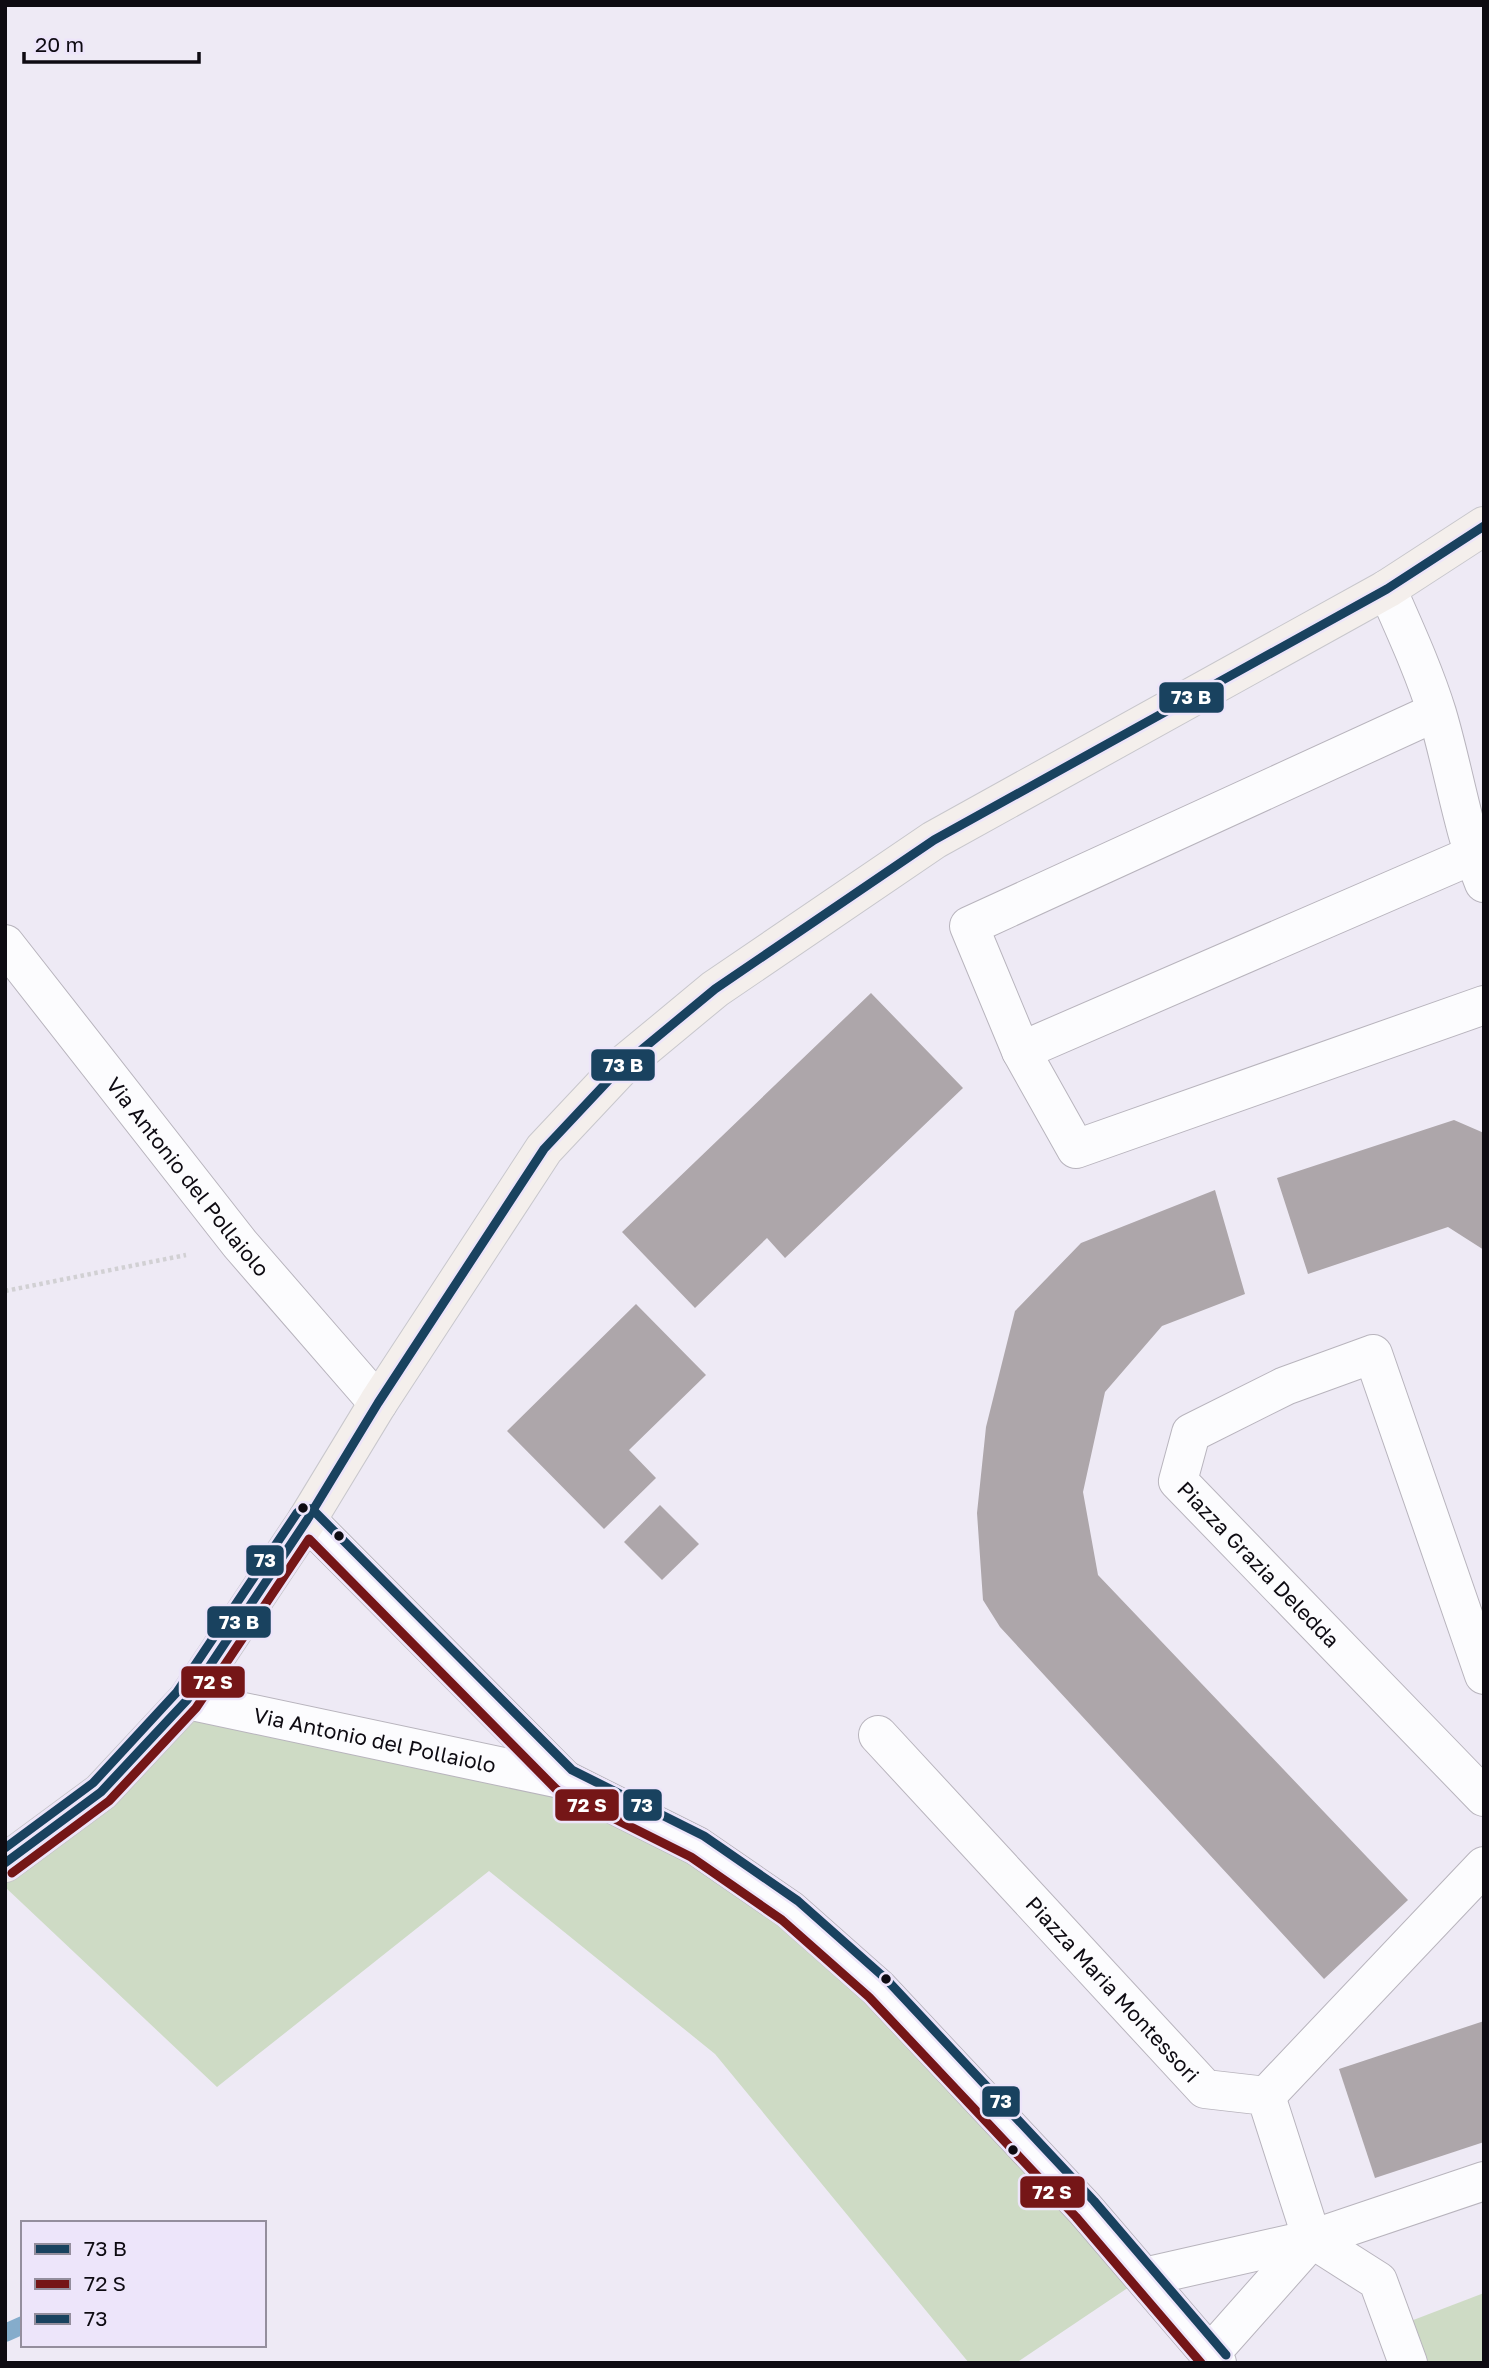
<svg xmlns="http://www.w3.org/2000/svg" width="1489" height="2368" font-family="'Golos Text',sans-serif">
<style>
.green{fill:#cedbc5}
.lines{fill:none;stroke-linecap:round;stroke-linejoin:round}
.stream{stroke:#85accb;stroke-width:18}
.building{fill:#ada6aa}
.minor-casing{stroke:#b8b4bd;stroke-width:40}
.major-casing{stroke:#c8c7cc;stroke-width:40}
.path{stroke:#d1d0d3;stroke-width:4.5;stroke-dasharray:3.5 3.5;stroke-linecap:butt}
.minor{stroke:#fcfcfe;stroke-width:38}
.major{stroke:#f4efec;stroke-width:38}
.bus-1-casing{stroke:#ede5fa;stroke-width:14}
.bus-2-casing{stroke:#ede5fa;stroke-width:14}
.bus-3-casing{stroke:#ede5fa;stroke-width:14}
.bus-1{stroke:#19425f;stroke-width:9}
.bus-2{stroke:#751617;stroke-width:9}
.bus-3{stroke:#19425f;stroke-width:9}
.bus-dot{fill:#0e0b12;stroke:#ede5fa;stroke-width:2.5}
.labels{text-anchor:middle;dominant-baseline:central;stroke-width:5;stroke-linejoin:round;paint-order:stroke}
.street-label{font-size:21px;fill:#0e0b12;stroke:#ede5fa}
.line-badge{stroke:#ede5fa;stroke-width:2.5}
.badge-label{font-size:19px;text-anchor:middle;font-weight:bold;fill:#fff}
</style>
<rect width="100%" height="100%" fill="#eeeaf5"/>
<!-- green -->
<g class="green">
<polygon points="187,1700 565,1780 790,1910 1144,2277 1016,2363 969,2363 715,2054 489,1871 217,2087 5,1887 5,1863"/>
<polygon points="1484,2293 1484,2363 1408,2363 1395,2327"/>
</g>
<g class="lines">
<!-- stream -->
<polyline class="stream" points="5,2333 23,2325"/>
</g>
<!-- building -->
<g class="building">
<polygon points="871,993 963,1088 785,1258 767,1238 695,1308 622,1232"/>
<polygon points="1454,1120 1484,1133 1484,1250 1448,1227 1308,1274 1277,1178"/>
<polygon points="1215,1190 1245,1294 1162,1326 1105,1392 1083,1492 1098,1575 1408,1900 1324,1979 1000,1627 983,1600 977,1513 986,1427 1015,1311 1081,1243"/>
<polygon points="636,1304 706,1375 629,1450 656,1478 604,1529 507,1431"/>
<polygon points="660,1505 699,1544 662,1580 624,1542"/>
<polygon points="1484,2021 1484,2142 1375,2178 1339,2069"/>
</g>
<g class="lines">
<defs>
<g id="minor">
<path d="M 1387,589 C 1405,630 1424,671 1437,713 C 1454,770 1462,828 1484,883"/>
<polyline points="1436,712 969,926 1021,1051 1076,1149 1484,1005"/>
<path id="s1" d="M 5,944 L 240,1244 L 378,1403"/>
<polyline points="1021,1051 1473,855"/>
<polyline points="307,1520 565,1780"/>
<path id="s2" d="M 1484,1675 L 1373,1354 L 1285,1386 L 1191,1433 L 1178,1481 L 1484,1797"/>
<path id="s3" d="M 187,1700 L 565,1780 L 697,1846 L 790,1910 L 878,1988 L 1085,2209 L 1217,2363"/>
<path id="s4" d="M 878,1735 L 1205,2089 L 1266,2096 L 1312,2239"/>
<polyline points="1266,2096 1484,1866"/>
<polyline points="1312,2239 1378,2281 1408,2363"/>
<polyline points="1144,2277 1312,2239 1484,2181"/>
<polyline points="1210,2354 1312,2239"/>
</g>
<polyline id="major" points="5,1863 101,1792 187,1700 307,1520 378,1403 544,1149 622,1066 715,989 934,840 1387,589 1484,526"/>
</defs>
<!-- minor casing -->
<use href="#minor" class="minor-casing"/>
<!-- major casing -->
<use href="#major" class="major-casing"/>
<!-- path -->
<polyline class="path" points="5,1291 186,1255"/>
<!-- minor -->
<use href="#minor" class="minor"/>
<!-- major -->
<use href="#major" class="major"/>
<defs>
<polyline id="bus-1" points="5,1863 101,1792 187,1700 307,1520 378,1403 544,1149 622,1066 715,989 934,840 1387,589 1484,526"/>
<polyline id="bus-2" points="12,1873 109,1801 196,1708 309,1539 557,1790 691,1857 782,1920 869,1997 1076,2217 1201,2363"/>
<polyline id="bus-3" points="5,1848 93,1783 177,1692 297,1513 303,1508 312,1509 572,1770 704,1836 798,1901 886,1979 1094,2201 1226,2355"/>
</defs>
<!-- bus-1 casing -->
<use href="#bus-1" class="bus-1-casing"/>
<!-- bus-2 casing -->
<use href="#bus-2" class="bus-2-casing"/>
<!-- bus-3 casing -->
<use href="#bus-3" class="bus-3-casing"/>
<!-- bus-1 -->
<use href="#bus-1" class="bus-1"/>
<!-- bus-2 -->
<use href="#bus-2" class="bus-2"/>
<!-- bus-3 -->
<use href="#bus-3" class="bus-3"/>
</g>
<!-- markers -->
<g class="bus-dot">
<circle cx="303" cy="1508" r="6"/>
<circle cx="339" cy="1536" r="6"/>
<circle cx="886" cy="1979" r="6"/>
<circle cx="1013" cy="2150" r="6"/>
</g>
<g class="labels">
<!-- street labels -->
<g class="street-label">
<text stroke="none"><textPath href="#s1" startOffset="296">Via Antonio del Pollaiolo</textPath></text>
<text stroke="none"><textPath href="#s2" startOffset="704">Piazza Grazia Deledda</textPath></text>
<text stroke="none"><textPath href="#s3" startOffset="192">Via Antonio del Pollaiolo</textPath></text>
<text stroke="none"><textPath href="#s4" startOffset="346">Piazza Maria Montessori</textPath></text>
</g>
</g>
<g class="line-badge">
<rect x="1158" y="681" width="67" height="33" rx="7" fill="#19425f"/>
<rect x="590" y="1048" width="66" height="34" rx="7" fill="#19425f"/>
<rect x="245" y="1544" width="40" height="33" rx="7" fill="#19425f"/>
<rect x="206" y="1605" width="66" height="34" rx="7" fill="#19425f"/>
<rect x="180" y="1665" width="66" height="34" rx="7" fill="#751617"/>
<rect x="554" y="1788" width="66" height="34" rx="7" fill="#751617"/>
<rect x="622" y="1788" width="41" height="34" rx="7" fill="#19425f"/>
<rect x="981" y="2085" width="40" height="33" rx="7" fill="#19425f"/>
<rect x="1019" y="2175" width="67" height="34" rx="7" fill="#751617"/>
</g>
<g class="badge-label">
<text x="1191" y="704">73 B</text>
<text x="623" y="1072">73 B</text>
<text x="265" y="1567">73</text>
<text x="239" y="1629">73 B</text>
<text x="213" y="1689">72 S</text>
<text x="587" y="1812">72 S</text>
<text x="642" y="1812">73</text>
<text x="1001" y="2108">73</text>
<text x="1052" y="2199">72 S</text>
</g>
<!-- border -->
<rect width="1489" height="2368" fill="none" stroke="#0e0b12" stroke-width="14"/>
<!-- legend -->
<rect x="21" y="2221" width="245" height="126" fill="#ede5fa" stroke="#948e9d" stroke-width="2"/>
<rect x="35" y="2244" width="35" height="10" fill="#19425f" stroke="#948e9d" stroke-width="2"/>
<text x="84" y="2256" font-size="21" fill="#0e0b12">73 B</text>
<rect x="35" y="2279" width="35" height="10" fill="#751617" stroke="#948e9d" stroke-width="2"/>
<text x="84" y="2291" font-size="21" fill="#0e0b12">72 S</text>
<rect x="35" y="2314" width="35" height="10" fill="#19425f" stroke="#948e9d" stroke-width="2"/>
<text x="84" y="2326" font-size="21" fill="#0e0b12">73</text>
<!-- scale -->
<path d="M24 52v10h175v-10" fill="none" stroke="#0e0b12" stroke-width="3.5"/>
<text x="35" y="52" font-size="21" fill="#0e0b12" stroke="#ede5fa" stroke-width="5" paint-order="stroke">20 m</text>
</svg>
